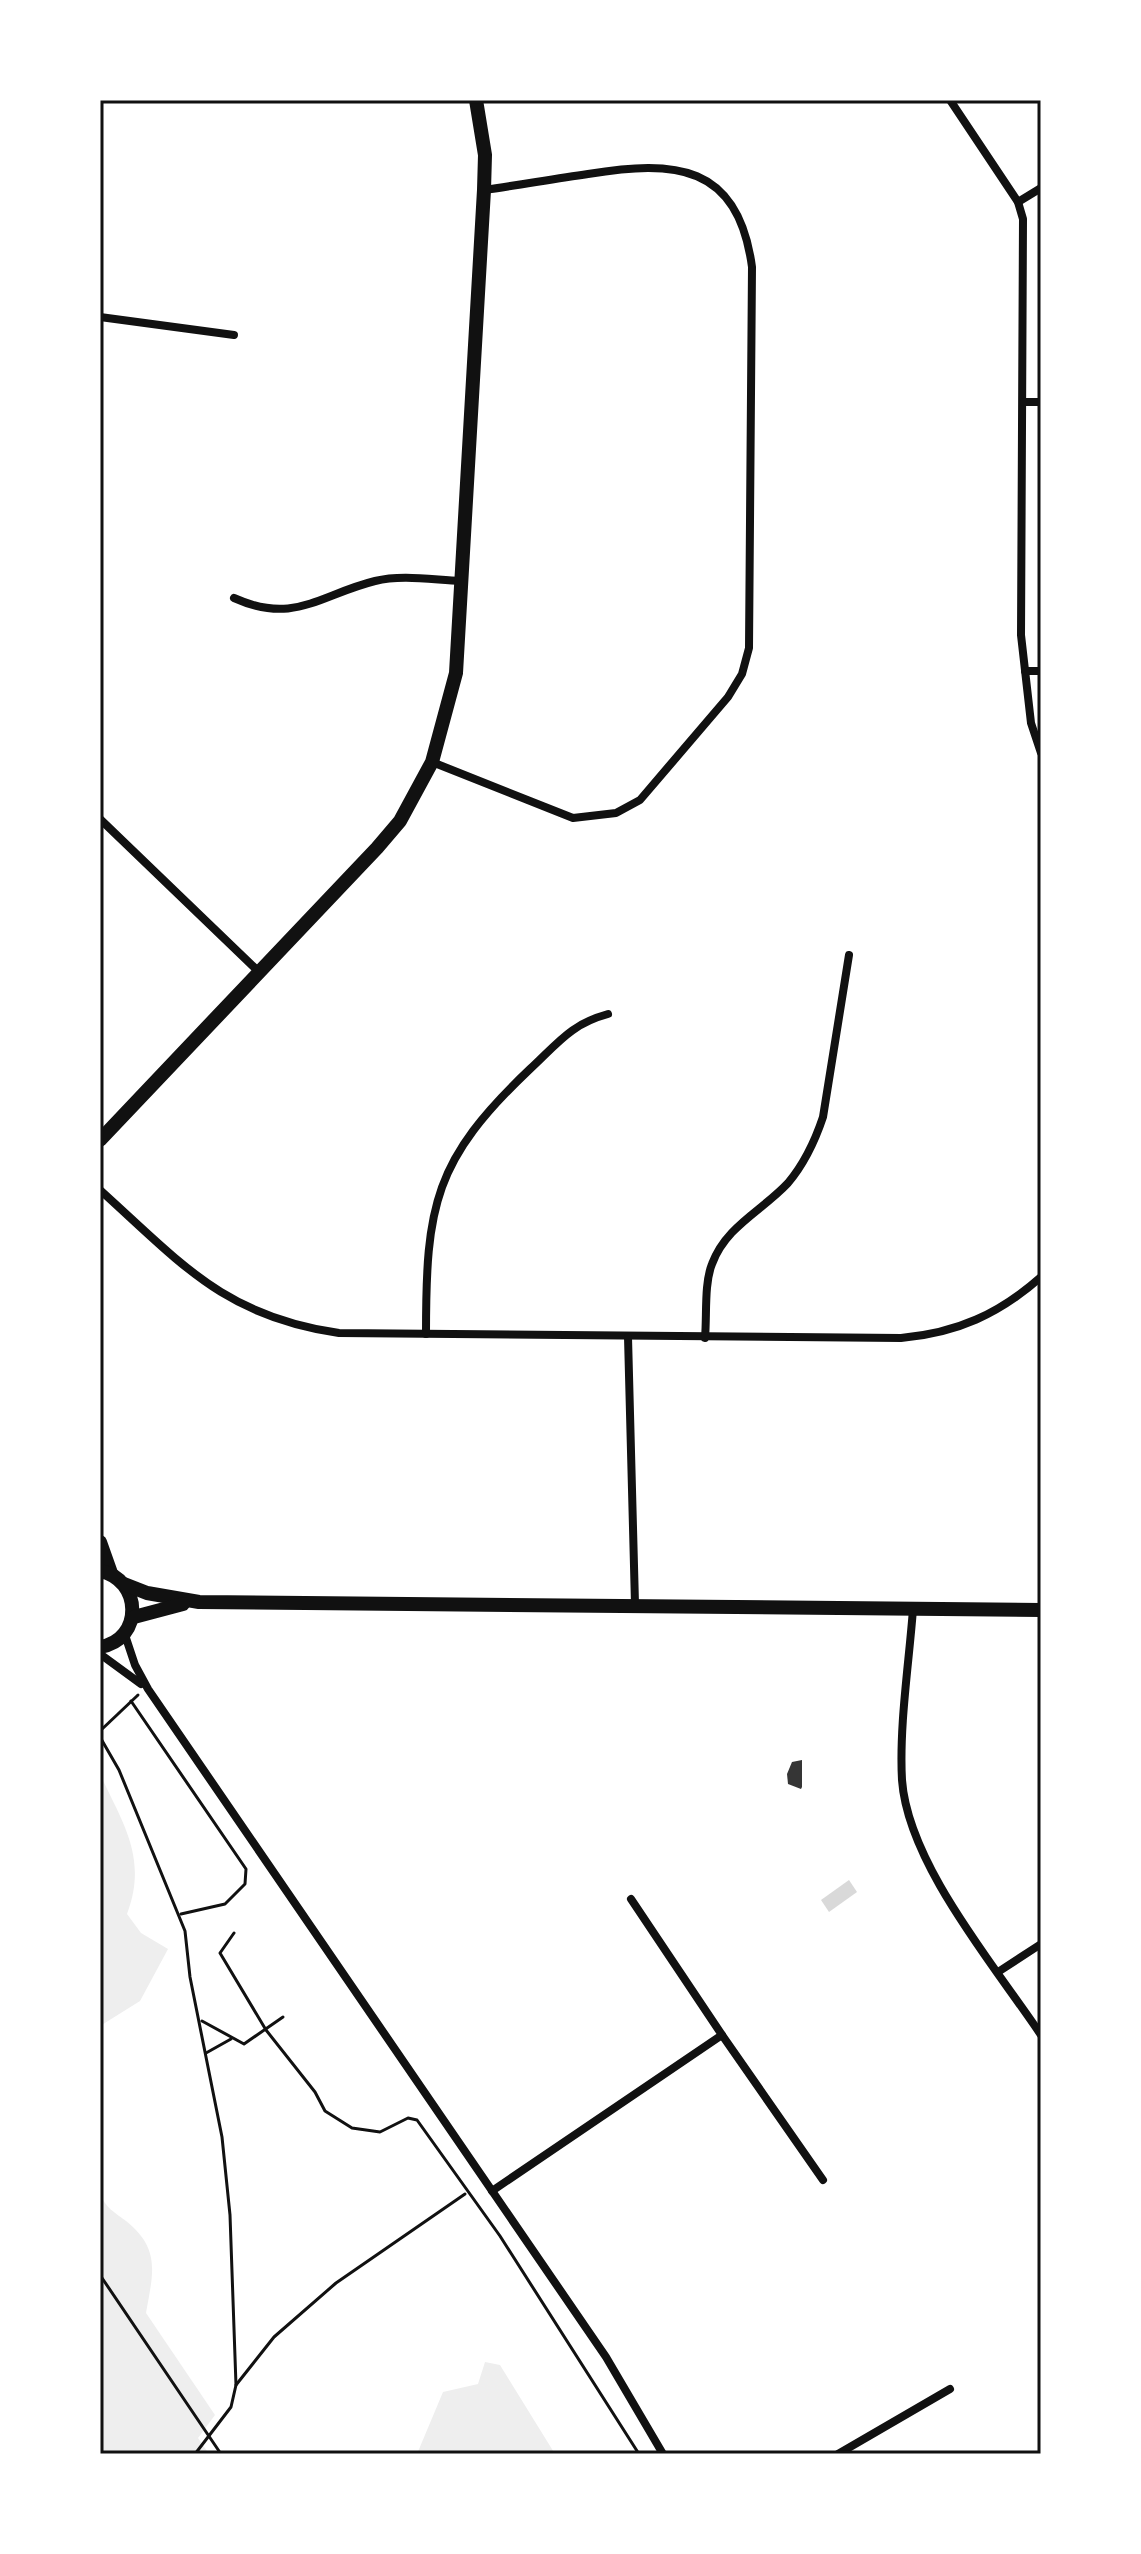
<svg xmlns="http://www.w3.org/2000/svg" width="1141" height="2554" font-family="Quicksand,sans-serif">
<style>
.green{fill:#eee}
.water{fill:#d9d9d9}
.building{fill:#353535}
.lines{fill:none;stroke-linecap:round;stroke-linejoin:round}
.path{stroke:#111;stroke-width:3}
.minor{stroke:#111;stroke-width:8}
.tertiary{stroke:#111;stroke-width:14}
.neatline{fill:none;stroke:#111;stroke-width:3}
</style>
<rect width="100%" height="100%" fill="#fff"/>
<!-- green -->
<g class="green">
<path d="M 100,1774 C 123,1824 148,1858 127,1914 L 141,1933 L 168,1949 L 140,2001 L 100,2026 Z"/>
<path d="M 100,2194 C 105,2207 115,2213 126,2221 C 161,2249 153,2273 146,2313 L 215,2415 L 198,2438 L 209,2454 L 100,2454 Z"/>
<polygon points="485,2362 500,2365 555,2454 417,2454 443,2392 478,2384"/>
</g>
<!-- water -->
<polygon class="water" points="849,1880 857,1892 829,1912 821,1900"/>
<!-- building -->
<polygon class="building" points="802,1760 802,1787 801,1789 788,1784 787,1774 792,1762"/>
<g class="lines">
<!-- path -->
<g class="path">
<polyline points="131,1701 246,1869 245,1884 225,1904 181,1914"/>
<polyline points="100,1731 138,1695"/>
<polyline points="100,1737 119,1770 185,1931 190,1977 222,2137 230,2215 236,2385 231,2407 195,2454"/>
<polyline points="234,1933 220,1953 266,2030 315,2092 325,2111 352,2128 380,2132 408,2118 417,2120 500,2236 639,2454"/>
<polyline points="202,2021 244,2044 283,2017"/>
<polyline points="206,2053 231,2039"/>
<polyline points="100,2275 221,2454"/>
<polyline points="236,2385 274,2337 336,2283 465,2194"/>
</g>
<!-- minor -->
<g class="minor">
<polyline points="950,100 1018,202 1023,219 1021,635 1031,723 1041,753"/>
<polyline points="1018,202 1041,188"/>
<polyline points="100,317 234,335"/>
<polyline points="1024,402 1041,402"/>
<path d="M 234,598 C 294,625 319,595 375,581 C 402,574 434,580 461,581"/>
<polyline points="1025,671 1041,671"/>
<path d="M 432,762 L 573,818 L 616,813 L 640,800 L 728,697 L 742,674 L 749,648 L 752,267 C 738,163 674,160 588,174 C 553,179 519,185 484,190"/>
<polyline points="100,819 258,971"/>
<path d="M 100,1190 C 182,1264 224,1316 339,1333 L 901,1338 C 957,1333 999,1314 1041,1277"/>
<path d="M 426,1334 C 426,1205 434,1160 530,1069 C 558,1043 571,1024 608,1014"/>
<polyline points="628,1337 635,1604"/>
<path d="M 705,1338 C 707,1315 704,1284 712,1264 C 726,1226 762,1211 788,1183 C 804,1164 815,1141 823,1117 L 849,955"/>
<path d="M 913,1609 C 909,1663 899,1726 902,1780 C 908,1864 995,1966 1041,2035"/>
<polyline points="125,1635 135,1665 148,1689 606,2357 663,2454"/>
<polyline points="100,1654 141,1684"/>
<polyline points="998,1972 1041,1944"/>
<polyline points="722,2035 823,2180"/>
<polyline points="492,2191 722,2035 631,1899"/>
<polyline points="838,2454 950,2389"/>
</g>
<!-- tertiary -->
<g class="tertiary">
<polyline points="100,1140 377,848 400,821 432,762 456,673 484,190 485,155 476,100"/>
<polyline points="100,1542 111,1573"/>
<path d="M 100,1571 C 142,1579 144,1640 100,1647"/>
<polyline points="124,1584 147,1593 199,1602 1041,1610"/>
<polyline points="134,1617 183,1604"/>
</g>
</g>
<!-- border -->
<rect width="1141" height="2554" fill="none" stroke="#ffffff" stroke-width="204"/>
<rect x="102" y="102" width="937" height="2350" class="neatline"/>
</svg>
